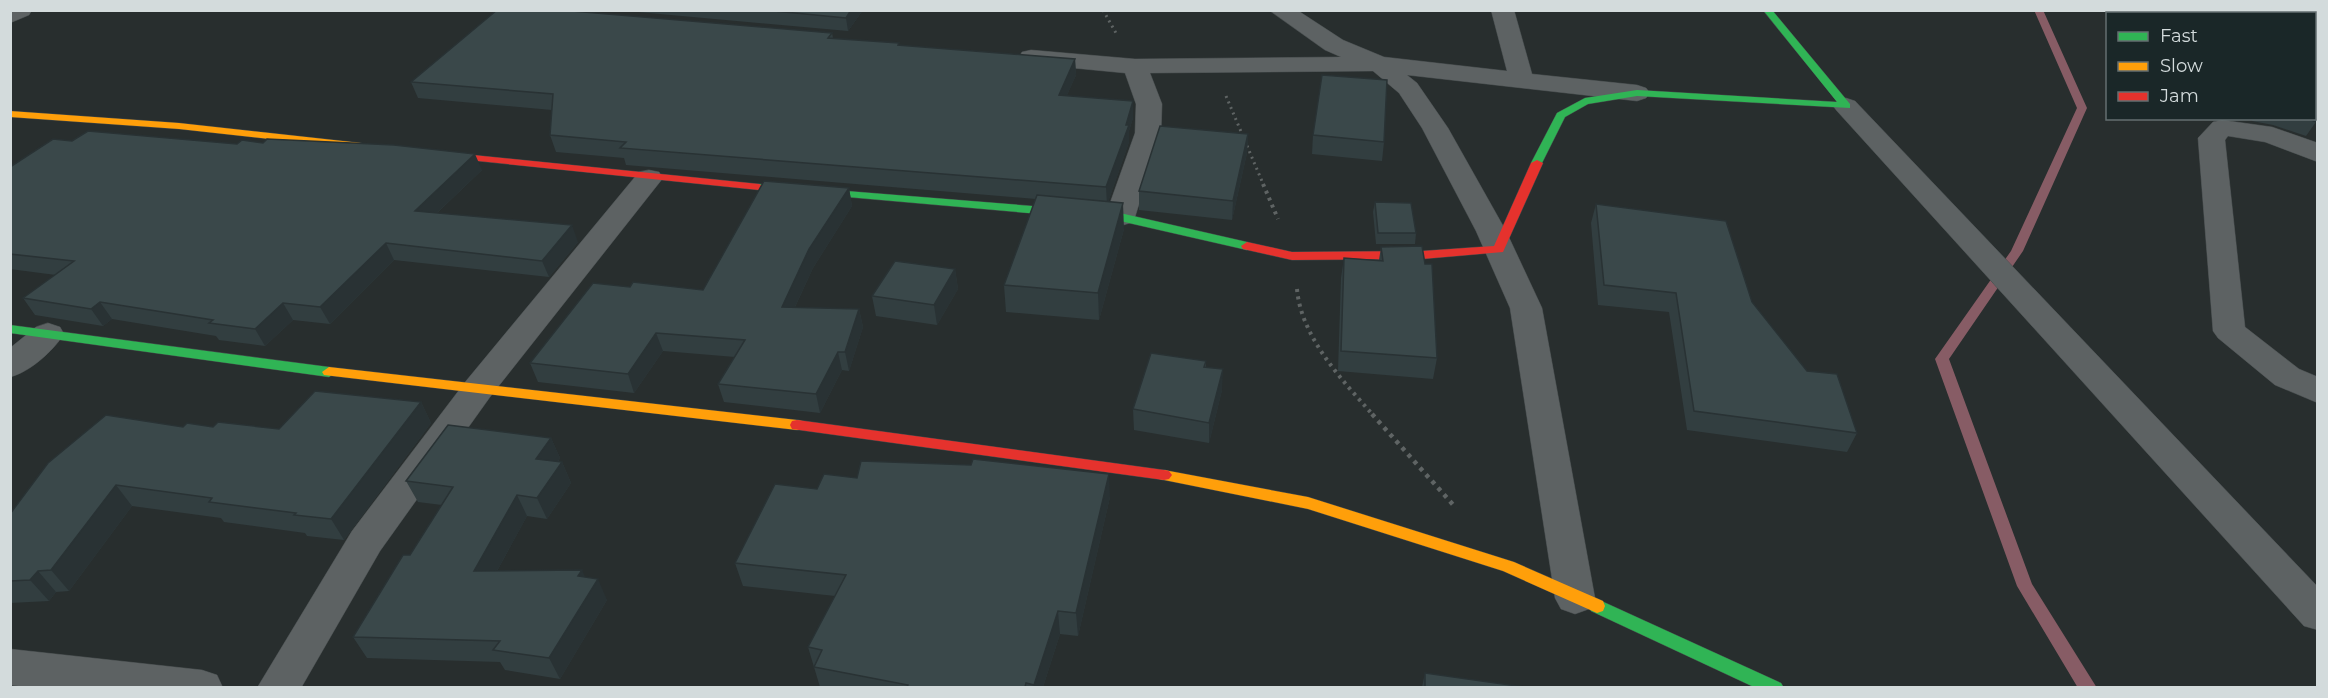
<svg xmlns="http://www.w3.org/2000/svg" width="2328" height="698" font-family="Montserrat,sans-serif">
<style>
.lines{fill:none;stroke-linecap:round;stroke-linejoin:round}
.stream{fill:#875c65;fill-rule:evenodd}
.street-casing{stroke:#43494a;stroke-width:1}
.fast-casing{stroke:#43494a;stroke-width:1}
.slow-casing{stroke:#43494a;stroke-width:1}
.jam-casing{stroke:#43494a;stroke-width:1}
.path-far2{stroke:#5f6464;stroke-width:3;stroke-dasharray:2 4;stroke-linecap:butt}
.path-far1{stroke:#5f6464;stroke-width:4;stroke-dasharray:3 4.5;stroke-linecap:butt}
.path{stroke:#5f6464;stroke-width:4.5;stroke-dasharray:4 5;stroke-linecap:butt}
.street{fill:#5d6263;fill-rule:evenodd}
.fast{fill:#30b455;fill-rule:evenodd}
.slow{fill:#ff9f0a;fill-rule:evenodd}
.jam{fill:#e5322d;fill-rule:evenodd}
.wall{fill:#323e40}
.shaded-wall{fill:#293234}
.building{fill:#3a484a;stroke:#293234;stroke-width:1.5}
</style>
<rect width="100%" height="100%" fill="#282e2e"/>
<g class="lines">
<!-- stream -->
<polygon class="stream" points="2034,10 2043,10 2087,108 2023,251 1949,359 2032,584 2097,688 2078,688 2017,586 1935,359 2011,251 2077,108"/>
<defs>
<g id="street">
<polygon points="10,10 32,10 29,15 10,23"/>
<polygon points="1269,10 1297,10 1343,40 1384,57 1507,71 1491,10 1514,10 1532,74 1637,85 1646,88 1650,93 1646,98 1637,101 1407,75 1417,83 1448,128 1506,231 1542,308 1595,598 1589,609 1575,614 1561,609 1555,598 1510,308 1476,231 1422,128 1399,93 1373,71 1150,73 1162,104 1161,133 1135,217 1130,223 1120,226 1110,223 1105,217 1135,133 1136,104 1125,73 1031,64 1022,62 1019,57 1022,52 1031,50 1135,59 1341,57 1325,50"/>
<polygon points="1846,98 1855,101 2318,587 2318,630 2304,626 1837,111 1833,106 1837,101"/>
<polygon points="2222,120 2272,127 2318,143 2318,162 2265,142 2228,136 2225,140 2245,327 2299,369 2318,377 2318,403 2275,385 2218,338 2213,331 2198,138 2213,122"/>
<polygon points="649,170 659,172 663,178 490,397 380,551 301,688 257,688 352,531 466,381 639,172"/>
<path d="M 48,323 L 60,327 L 64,334 C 53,351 30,372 10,377 L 10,348 L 36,327 Z"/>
<polygon points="10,649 202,670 217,675 223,688 34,688 10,685"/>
</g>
<g id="fast">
<polygon points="1763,10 1772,10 1850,104 1850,108 1637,96 1588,104 1565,117 1541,165 1533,165 1531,163 1557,113 1585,98 1637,90 1837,102"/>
<polygon points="759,184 1120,213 1247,242 1253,246 1247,250 1120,221 755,189 753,187 755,185"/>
<polygon points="10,325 329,367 336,372 329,377 10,333"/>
<polygon points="1597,599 1781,683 1784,688 1756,688 1591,611 1589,606 1591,601"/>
</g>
<g id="slow">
<polygon points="10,111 179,123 361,143 367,146 361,149 179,129 10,117"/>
<polygon points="329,367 797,420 802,421 804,425 802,429 797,430 324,375 322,372"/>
<polygon points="1164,470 1308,497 1514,562 1603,601 1605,606 1603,611 1597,613 1503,571 1308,509 1159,479 1156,475 1159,471"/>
</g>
<g id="jam">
<polygon points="433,151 759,184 765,187 759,190 429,156 427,154"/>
<polygon points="1537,160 1543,163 1503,252 1422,259 1292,260 1243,249 1241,246 1247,242 1292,252 1422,251 1494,246 1531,163"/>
<polygon points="797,420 1164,470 1169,471 1172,475 1169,479 1164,480 792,429 790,425 792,421"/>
</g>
</defs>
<!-- street casing -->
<use href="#street" class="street-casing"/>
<!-- fast casing -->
<use href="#fast" class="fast-casing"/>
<!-- slow casing -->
<use href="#slow" class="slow-casing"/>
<!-- jam casing -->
<use href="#jam" class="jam-casing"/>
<!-- path-far2 -->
<g class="path-far2">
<polyline points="1103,10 1116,33"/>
<polyline points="1226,96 1264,186"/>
</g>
<!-- path-far1 -->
<g class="path-far1">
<polyline points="1263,184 1278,219"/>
<path d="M 1297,289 C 1301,337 1342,380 1373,415"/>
</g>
<!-- path -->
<polyline class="path" points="1372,414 1456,508"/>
<!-- street -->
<use href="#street" class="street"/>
<!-- fast -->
<use href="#fast" class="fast"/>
<!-- slow -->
<use href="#slow" class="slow"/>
<!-- jam -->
<use href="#jam" class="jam"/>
</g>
<!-- wall -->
<g class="wall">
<polygon points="627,10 863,10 848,31 627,11"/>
<polygon points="832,33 833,38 900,46 1075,59 1076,75 1067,95 1133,118 1129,131 1129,142 1108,202 1124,229 1099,320 1006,312 1004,285 1036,199 626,165 624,158 556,152 550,135 552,110 418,98 411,82"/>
<polygon points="2253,118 2314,118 2318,119 2306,136 2273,125 2252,121"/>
<polygon points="1248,134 1247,153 1232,220 1139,210 1139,191"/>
<polygon points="1313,135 1384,142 1382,161 1312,154"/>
<polygon points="72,141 237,144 482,170 437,213 578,242 549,277 394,260 330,324 293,320 265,346 219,340 216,336 112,319 103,326 35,315 23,298 56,275 10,269 10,167"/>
<polygon points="849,188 852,206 813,268 795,307 859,309 863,327 849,371 842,370 820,413 724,402 718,384 735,357 663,351 634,393 538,382 530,363 630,287 703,290"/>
<polygon points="1375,202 1416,233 1415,244 1376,244 1373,212"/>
<polygon points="1596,204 1752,302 1857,433 1847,452 1687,430 1669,312 1598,305 1591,223"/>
<polygon points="1381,247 1437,358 1433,379 1338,371 1341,278 1344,258 1379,260"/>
<polygon points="955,269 958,289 937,325 876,316 872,296"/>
<polygon points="1206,361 1206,367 1222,390 1209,443 1134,430 1133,409"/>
<polygon points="421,402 431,423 344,540 307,536 305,533 224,522 221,518 132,506 69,591 56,592 49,601 10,603 10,514 213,427 279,429"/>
<polygon points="551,438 560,458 558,462 562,462 571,483 547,519 527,516 497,571 586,578 607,600 560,679 505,670 500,662 367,658 353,637 410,555 442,505 418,502 406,481"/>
<polygon points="857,478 1110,497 1078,636 1060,634 1043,687 820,687 808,647 835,596 743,586 735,563 817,489"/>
<polygon points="1425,673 1524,687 1422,687"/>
</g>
<!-- shaded-wall -->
<g class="shaded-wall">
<polygon points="851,10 863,10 848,31 846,18"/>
<polygon points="1075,59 1076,75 1060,111 1059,95"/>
<polygon points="1133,101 1133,118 1129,131 1129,142 1107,205 1106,187"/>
<polygon points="1248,134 1247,153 1232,220 1233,201"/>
<polygon points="475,154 482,170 422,227 415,211"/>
<polygon points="849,188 852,206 813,268 786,326 782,307 809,249"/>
<polygon points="1123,203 1124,229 1099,320 1098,293"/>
<polygon points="572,225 578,242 549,277 542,261"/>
<polygon points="386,243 394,260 330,324 320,307"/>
<polygon points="955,269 958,289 937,325 934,305"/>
<polygon points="100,302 112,319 103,326 91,309"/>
<polygon points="283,303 293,320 265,346 255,329"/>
<polygon points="859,309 863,327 849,371 845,352"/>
<polygon points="656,333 663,351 634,393 628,374"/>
<polygon points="838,352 842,370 820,413 816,394"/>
<polygon points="1223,369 1222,390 1209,443 1209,423"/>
<polygon points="421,402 431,423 344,540 331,519"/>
<polygon points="551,438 560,458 546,480 536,459"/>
<polygon points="562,462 571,483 547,519 537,498"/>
<polygon points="1109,474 1110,497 1078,636 1076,613"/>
<polygon points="116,485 132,506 69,591 51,570"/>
<polygon points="517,495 527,516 486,591 474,571"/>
<polygon points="582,570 591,590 598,579 607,600 560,679 549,658 578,576"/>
<polygon points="38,571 56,592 49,601 30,580"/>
<polygon points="1058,611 1060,634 1043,687 1035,687 1034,685"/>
</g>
<!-- building -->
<g class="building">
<polygon points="497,10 560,10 832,33 828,38 899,43 898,45 1075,59 1059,95 1133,101 1126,125 1129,125 1106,187 620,148 626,142 550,135 553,94 411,82"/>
<polygon points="764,10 851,10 846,18"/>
<polygon points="2197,10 2208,10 2218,14 2194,14"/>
<polygon points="2318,25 2318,119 2316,122 2307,118 2314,118 2314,30"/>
<polygon points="1322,75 1387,80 1384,142 1313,135"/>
<polygon points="1160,126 1248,134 1233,201 1139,191"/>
<polygon points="88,131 237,144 242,140 263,143 267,139 394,145 475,154 415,211 572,225 542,261 386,243 320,307 283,303 255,329 209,323 213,320 100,302 91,309 23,298 74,261 10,254 10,167 53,139 72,141"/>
<polygon points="764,181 849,188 809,249 782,307 859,309 845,352 838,352 816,394 718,384 745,340 656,333 628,374 530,363 593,283 630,287 633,282 703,290"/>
<polygon points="1037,195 1123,203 1098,293 1004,285"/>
<polygon points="1375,202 1411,203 1416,233 1378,233"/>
<polygon points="1596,204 1726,221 1752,302 1807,371 1837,374 1857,433 1694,411 1676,293 1604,285"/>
<polygon points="1422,246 1425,264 1432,264 1437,358 1341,351 1344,258 1383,261 1381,247"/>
<polygon points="895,261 955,269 934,305 872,296"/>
<polygon points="1151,353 1206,361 1204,367 1223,369 1209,423 1133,409"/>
<polygon points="315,391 421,402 331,519 294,515 296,513 209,502 212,498 116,485 51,570 38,571 30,580 10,581 10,514 48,463 106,415 183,427 187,423 213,427 218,422 279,429"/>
<polygon points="448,425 551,438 536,459 562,462 537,498 517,495 474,571 582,570 578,576 598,579 549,658 493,650 500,641 353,637 403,555 410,555 453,487 406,481"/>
<polygon points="973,459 1109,474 1076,613 1058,611 1034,685 1026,683 1025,687 907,687 908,685 814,667 822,650 808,647 846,575 735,563 775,484 817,489 824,474 857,478 861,461 971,465"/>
<polygon points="1425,673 1524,687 1425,687"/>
</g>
<!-- border -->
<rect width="2328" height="698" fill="none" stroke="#d3dbdc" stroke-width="24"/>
<!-- legend -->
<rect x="2106" y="12" width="210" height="108" fill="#1a2728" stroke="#646f70" stroke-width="1.5"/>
<rect x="2118" y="32" width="30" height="9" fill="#30b455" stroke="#646f70" stroke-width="1.5"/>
<text x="2160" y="42" font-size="18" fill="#d3dbdc">Fast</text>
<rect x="2118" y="62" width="30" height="9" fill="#ff9f0a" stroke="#646f70" stroke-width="1.5"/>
<text x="2160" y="72" font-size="18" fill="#d3dbdc">Slow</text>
<rect x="2118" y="92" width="30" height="9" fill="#e5322d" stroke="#646f70" stroke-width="1.5"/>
<text x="2160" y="102" font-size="18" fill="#d3dbdc">Jam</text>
</svg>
